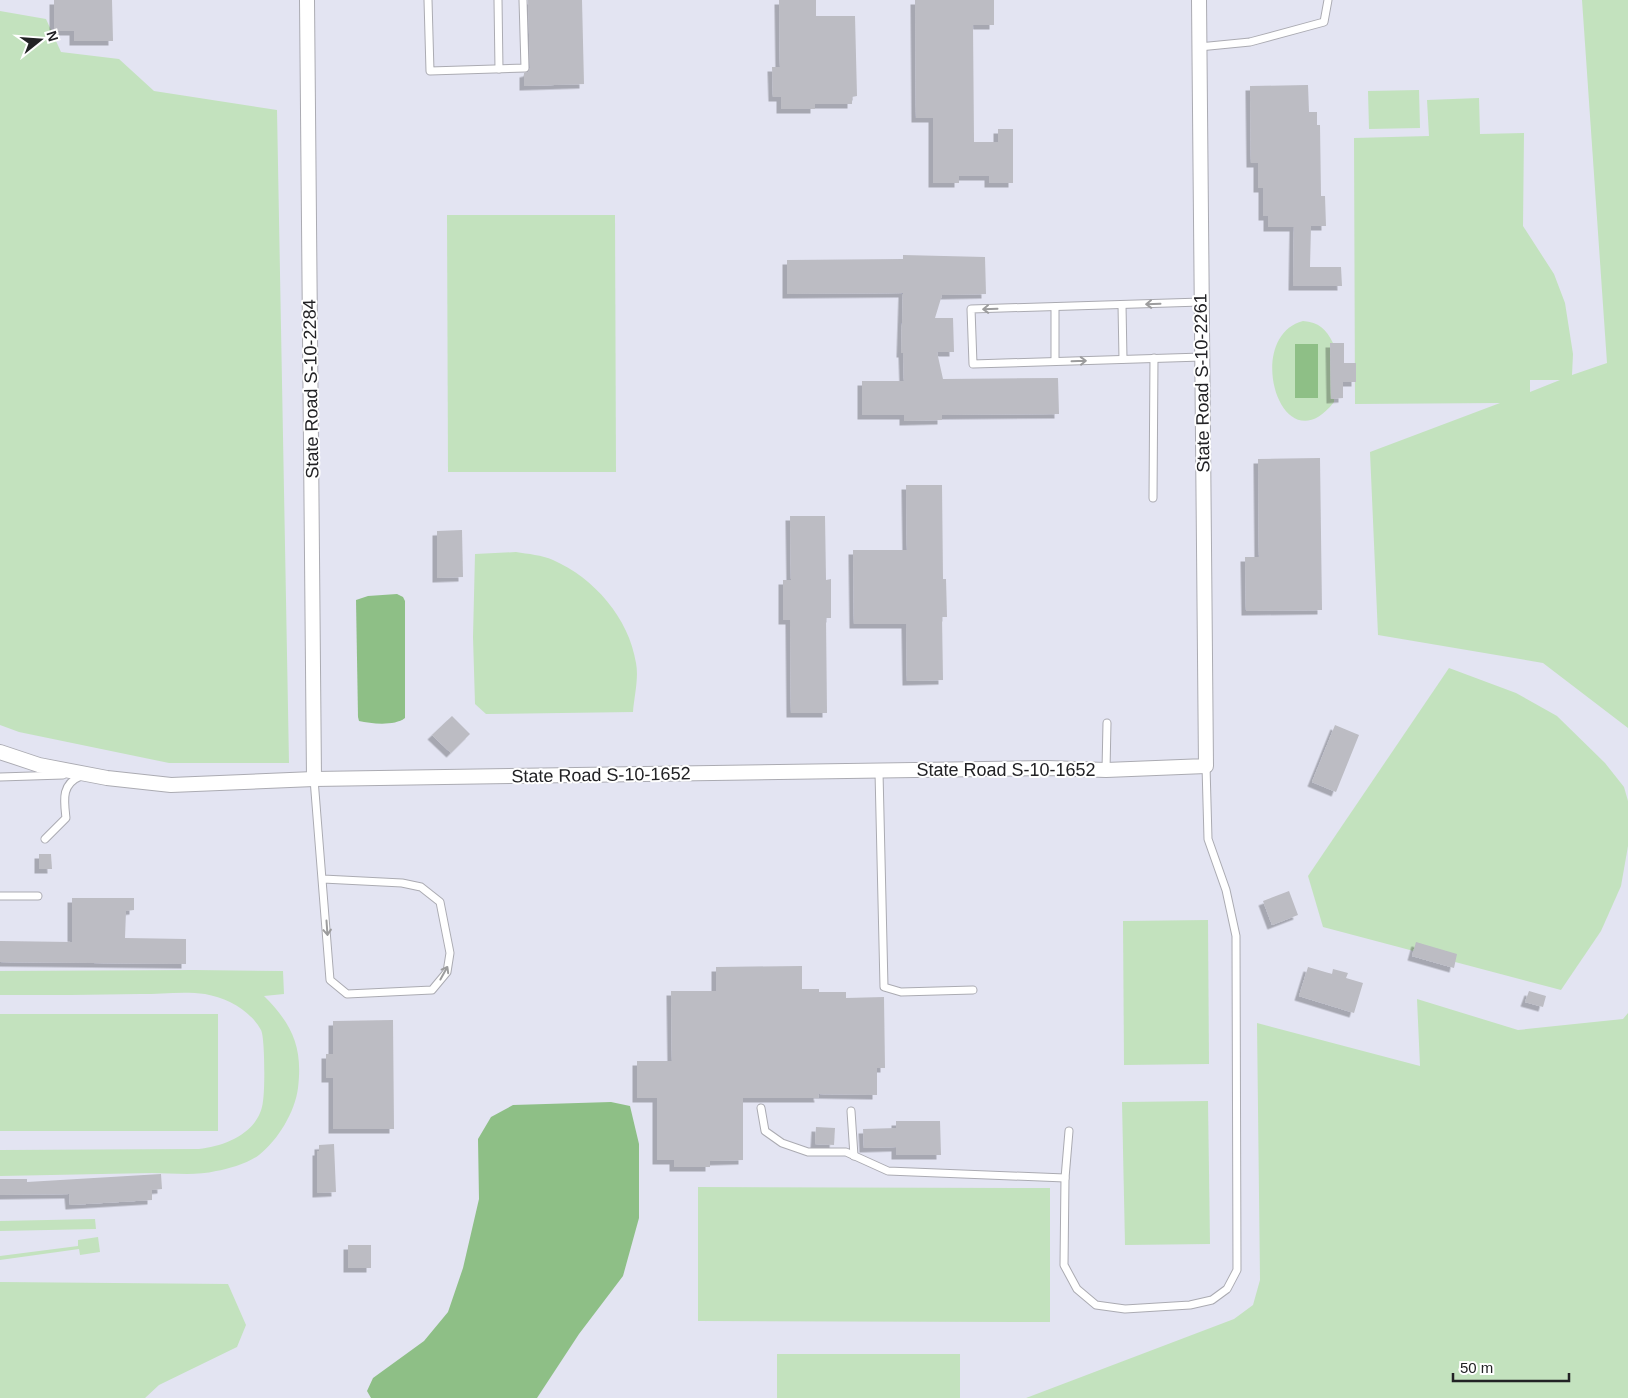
<svg xmlns="http://www.w3.org/2000/svg" width="1628" height="1398" font-family="Arial,sans-serif">
<style>
.built{fill:#e3e4f2}
.green{fill:#c3e2be;fill-rule:evenodd}
.water{fill:#8ebf86}
.building{fill:#bcbcc3;filter:url(#shadow)}
.lines{fill:none;stroke-linecap:round;stroke-linejoin:round}
.lane-casing{stroke:#ababb2;stroke-width:9}
.street-casing{stroke:#ababb2;stroke-width:16}
.lane{stroke:#fff;stroke-width:7}
.street{stroke:#fff;stroke-width:14}
.oneway{stroke:#9c9c9d}
.labels{text-anchor:middle;dominant-baseline:central;stroke-width:4;stroke-linejoin:round;paint-order:stroke}
.street-label{font-size:18px;fill:#222225;stroke:#fff}
</style>
<defs>
<filter id="shadow"><feDropShadow dx="-4.5" dy="4.5" stdDeviation="0" flood-color="#0004"/></filter>
</defs>
<rect width="100%" height="100%" fill="#f1f1f8"/>
<!-- built -->
<rect class="built" x="0" y="0" width="1628" height="1398"/>
<!-- green -->
<g class="green">
<path d="M 1582,0 L 1628,0 L 1628,728 L 1543,663 L 1378,635 L 1370,452 L 1500,403 L 1355,404 L 1354,138 L 1429,136 L 1427,100 L 1479,98 L 1480,134 L 1524,133 L 1523,226 L 1554,274 L 1565,303 L 1573,354 L 1572,375 L 1607,363 ZM 1530,380 L 1560,380 L 1530,392 Z"/>
<polygon points="0,11 46,19 61,52 119,59 154,91 277,110 289,763 169,763 19,732 0,725"/>
<polygon points="1419,90 1420,128 1369,129 1368,91"/>
<polygon points="447,215 615,215 616,472 448,472"/>
<path d="M 1303,321 C 1319,322 1326,329 1333,343 L 1330,343 L 1331,398 L 1334,399 L 1334,402 C 1282,469 1242,337 1303,321 Z"/>
<path d="M 516,552 C 528,554 542,555 553,560 C 594,578 629,618 636,663 C 639,678 634,697 633,712 L 486,714 L 475,704 L 473,637 L 475,554 Z"/>
<polygon points="1449,668 1516,693 1557,716 1605,763 1624,787 1628,801 1628,846 1621,886 1601,931 1561,990 1323,927 1308,876"/>
<polygon points="1208,920 1209,1064 1124,1065 1123,921"/>
<path d="M 194,970 L 283,971 L 284,994 L 264,996 C 292,1024 303,1047 298,1088 C 295,1112 278,1140 259,1155 C 248,1163 229,1169 216,1171 C 196,1176 172,1173 152,1173 C 101,1174 51,1175 0,1176 L 0,1150 L 199,1149 C 226,1146 260,1132 263,1101 C 265,1090 265,1038 261,1030 C 250,1010 227,998 205,994 C 185,991 161,994 141,994 C 94,995 47,995 0,995 L 0,971 Z"/>
<polygon points="1417,999 1518,1030 1623,1019 1628,1013 1628,1398 1026,1398 1234,1319 1253,1305 1260,1280 1257,1023 1420,1066"/>
<rect x="0" y="1014" width="218" height="117"/>
<polygon points="1208,1101 1210,1244 1125,1245 1122,1102"/>
<polygon points="698,1187 1050,1188 1050,1322 698,1321"/>
<polygon points="95,1219 96,1229 0,1231 0,1221"/>
<polygon points="98,1237 100,1252 80,1255 79,1249 0,1260 0,1256 78,1246 78,1240"/>
<polygon points="0,1282 228,1284 246,1325 237,1347 159,1385 145,1398 0,1398"/>
<rect x="777" y="1354" width="183" height="44"/>
</g>
<!-- water -->
<g class="water">
<rect x="1295" y="344" width="23" height="54"/>
<path d="M 397,594 L 403,597 L 405,601 L 405,718 C 395,726 372,724 359,721 L 358,717 L 356,600 L 368,596 Z"/>
<polygon points="611,1102 630,1106 639,1144 639,1218 623,1276 579,1334 537,1398 371,1398 367,1391 373,1378 424,1341 448,1312 463,1268 479,1199 478,1139 491,1117 513,1105"/>
</g>
<!-- building -->
<g class="building">
<polygon points="54,0 112,0 113,41 74,41 74,31 54,31"/>
<polygon points="528,0 582,0 584,84 524,86 524,73 528,72 530,68"/>
<polygon points="779,0 816,0 816,16 855,16 857,96 852,97 852,104 815,104 815,109 781,109 781,97 773,97 772,67 780,67"/>
<polygon points="915,0 994,0 994,25 973,25 974,142 998,142 998,129 1013,129 1013,183 989,183 989,176 959,176 959,183 933,183 933,118 916,118"/>
<polygon points="1308,85 1309,112 1317,112 1317,125 1320,125 1321,196 1325,196 1326,226 1311,226 1310,267 1341,267 1342,286 1293,286 1294,227 1268,227 1268,216 1263,216 1263,188 1258,188 1258,163 1251,163 1250,86"/>
<polygon points="903,255 985,257 986,294 942,295 935,318 953,318 954,352 937,352 943,379 1058,378 1059,414 942,415 942,420 904,421 904,415 862,415 862,381 904,381 903,353 901,353 903,293 787,294 787,260 903,259"/>
<polygon points="1330,343 1344,343 1344,363 1356,363 1356,382 1343,382 1343,398 1331,399"/>
<polygon points="1320,458 1322,610 1246,611 1245,557 1259,557 1258,459"/>
<polygon points="906,485 942,485 943,579 946,579 947,617 942,617 943,680 907,681 906,624 854,624 853,550 907,550"/>
<polygon points="790,516 825,516 826,580 831,579 831,618 826,618 827,713 791,713 790,620 783,620 783,580 791,580"/>
<polygon points="462,530 463,577 437,578 437,531"/>
<polygon points="452,716 470,734 451,753 432,735"/>
<polygon points="1335,725 1359,735 1336,792 1312,782"/>
<polygon points="39,854 51,854 52,869 39,869"/>
<polygon points="1289,891 1298,915 1272,925 1263,901"/>
<polygon points="72,898 134,898 134,910 126,911 125,938 186,939 186,964 0,962 0,941 72,942"/>
<polygon points="1416,942 1457,954 1454,968 1412,956"/>
<polygon points="802,966 802,989 819,989 819,992 846,992 846,998 884,997 885,1068 877,1068 877,1095 818,1094 819,1098 743,1098 743,1160 710,1161 710,1167 674,1167 674,1160 657,1160 657,1098 637,1098 637,1061 672,1061 671,991 716,991 716,967"/>
<polygon points="1308,967 1332,974 1333,969 1348,973 1346,978 1363,983 1354,1013 1299,996"/>
<polygon points="1529,991 1546,996 1543,1007 1525,1002"/>
<polygon points="393,1020 394,1129 333,1129 333,1078 326,1078 326,1054 333,1054 333,1021"/>
<polygon points="896,1121 940,1121 941,1155 896,1155 896,1147 864,1148 863,1129 896,1128"/>
<polygon points="816,1127 835,1128 834,1145 815,1144"/>
<polygon points="334,1144 336,1192 317,1193 317,1151 319,1151 319,1145"/>
<polygon points="161,1174 162,1189 152,1190 152,1200 70,1205 69,1194 0,1195 0,1179 27,1179 27,1182"/>
<rect x="348" y="1245" width="23" height="23"/>
</g>
<g class="lines">
<defs>
<g id="lane">
<polyline points="428,0 430,71 525,68 523,0"/>
<polyline points="498,0 499,69"/>
<polyline points="1199,47 1250,42 1324,22 1328,0"/>
<polyline points="1201,302 971,309 973,364 1202,357"/>
<polyline points="1122,305 1123,359"/>
<polyline points="1055,307 1055,361"/>
<polyline points="1153,498 1154,358"/>
<polyline points="1106,770 1107,723"/>
<polyline points="879,772 884,987 901,992 973,990"/>
<polyline points="0,777 63,775"/>
<polyline points="314,779 330,980 347,994 432,990 447,972 450,953 440,902 421,887 402,883 323,879"/>
<path d="M 45,839 L 66,818 C 64,800 61,784 81,776"/>
<polyline points="0,896 38,896"/>
<polyline points="761,1108 765,1131 782,1143 808,1152 846,1152 888,1171 1065,1178"/>
<polyline points="851,1111 854,1156"/>
<polyline points="1069,1131 1065,1178 1064,1265 1077,1289 1096,1305 1125,1309 1190,1305 1212,1300 1227,1289 1237,1270 1236,936 1226,890 1208,839 1206,766"/>
</g>
<g id="street">
<polyline points="307,0 314,779"/>
<polyline points="0,752 39,765 107,778 171,785 314,779 1047,768 1106,770 1206,766 1199,0"/>
</g>
</defs>
<!-- lane casing -->
<use href="#lane" class="lane-casing"/>
<!-- street casing -->
<use href="#street" class="street-casing"/>
<!-- lane -->
<use href="#lane" class="lane"/>
<!-- street -->
<use href="#street" class="street"/>
</g>
<!-- one-way arrows -->
<defs><path id="oneway-shaft" d="M-6 0H5M1.5-3L5.5 0L1.5 3" fill="none" stroke-width="1.6" stroke-linecap="round" stroke-linejoin="round" transform="scale(1.25)"/></defs>
<g class="oneway">
<use href="#oneway-shaft" transform="translate(1153 304) rotate(178)"/>
<use href="#oneway-shaft" transform="translate(990 309) rotate(178)"/>
<use href="#oneway-shaft" transform="translate(1079 361) rotate(-2)"/>
<use href="#oneway-shaft" transform="translate(327 928) rotate(86)"/>
<use href="#oneway-shaft" transform="translate(444 973) rotate(-61)"/>
</g>
<g class="labels">
<!-- street labels -->
<g class="street-label">
<text transform="translate(1202 383) rotate(-91)">State Road S-10-2261</text>
<text transform="translate(311 389) rotate(-91)">State Road S-10-2284</text>
<text x="1006" y="770">State Road S-10-1652</text>
<text transform="translate(601 775) rotate(-1)">State Road S-10-1652</text>
</g>
</g>
<!-- north arrow -->
<g transform="translate(40 40) rotate(73)" stroke="#ffffff" stroke-width="4" paint-order="stroke">
<path d="M0-4L9 19L0 12L-9 19Z" fill="#222225"/>
<text y="-8" font-size="14" font-weight="bold" text-anchor="middle" fill="#222225">N</text>
</g>
<!-- scale -->
<path d="M1453 1373v8h116v-8" fill="none" stroke="#222225" stroke-width="2.5"/>
<text x="1460" y="1373" font-size="15" fill="#222225" stroke="#ffffff" stroke-width="4" paint-order="stroke">50 m</text>
</svg>
